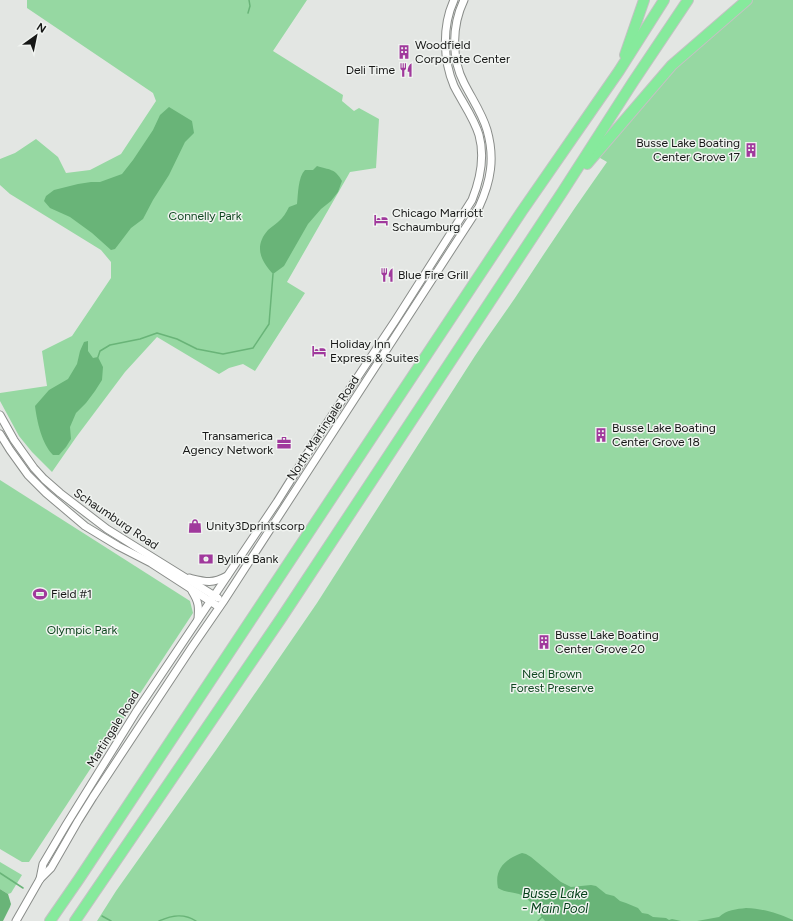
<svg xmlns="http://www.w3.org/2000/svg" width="793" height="921" font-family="Figtree,sans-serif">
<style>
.green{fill:#96d8a2}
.water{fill:#69b478}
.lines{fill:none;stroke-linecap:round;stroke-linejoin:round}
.stream{stroke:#69b478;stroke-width:1.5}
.tertiary-casing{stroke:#8a8d8a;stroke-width:9}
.motorway-casing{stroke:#c2c3c2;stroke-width:12}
.tertiary{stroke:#fff;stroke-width:7}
.motorway{stroke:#86ea9c;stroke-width:10}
.labels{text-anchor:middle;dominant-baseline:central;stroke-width:3;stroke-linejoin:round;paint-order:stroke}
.poi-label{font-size:12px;fill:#161716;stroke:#f0f3f0;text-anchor:start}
.park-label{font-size:12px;fill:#104721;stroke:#f0f3f0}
.street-label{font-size:12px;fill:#161716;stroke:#f0f3f0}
.water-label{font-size:13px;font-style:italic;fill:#05401a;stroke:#f0f3f0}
</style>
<rect width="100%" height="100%" fill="#e3e6e3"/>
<!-- green -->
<g class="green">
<polygon points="27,0 307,0 273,51 343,95 342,101 354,111 359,108 379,119 376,168 350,172 287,282 305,293 255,371 243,364 229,368 219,374 157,337 125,372 77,436 52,472 32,452 19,436 0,401 0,393 47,386 42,351 72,336 111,278 111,262 101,250 10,194 0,185 0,159 15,153 36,139 58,157 66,173 90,170 121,154 156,101 153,93 27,8"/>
<path d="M 747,0 L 793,0 L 793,921 L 97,921 L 116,891 L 216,750 L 317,603 L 464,373 C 480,347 498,323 515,298 C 545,252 575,207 607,162 L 595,155 L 672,65 Z"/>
<polygon points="0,480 190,601 193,613 29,862 22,862 0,849"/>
<polygon points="0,862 22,875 11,893 8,894 0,889"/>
</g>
<!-- water -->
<g class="water">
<polygon points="169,107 192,121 194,133 185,142 169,175 153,200 143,219 131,228 115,249 111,250 92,233 70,217 50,208 44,201 46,196 54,190 78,184 91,182 100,182 122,174 133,160 153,130 160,115"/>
<path d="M 317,166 C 329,170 335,168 342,181 L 338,192 L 331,201 L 321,209 L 308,224 L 284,266 L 273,274 C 260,260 254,246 268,230 C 271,227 275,225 278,222 C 283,218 286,213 289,207 L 297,204 C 298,194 298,177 305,170 L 313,170 Z"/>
<path d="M 88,341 L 88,351 L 93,358 L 98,357 L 103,367 L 102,380 L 95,391 L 86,403 L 76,413 L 70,427 L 71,439 L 66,447 L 59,455 L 53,455 C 42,444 37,422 35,406 L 49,390 L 68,379 L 77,364 L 80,351 L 84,342 Z"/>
<path d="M 522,853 L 526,854 L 531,857 L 561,882 L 571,887 L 591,885 L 596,886 L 606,894 L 614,896 L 620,901 L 626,903 L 638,908 L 642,913 L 648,914 L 653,917 L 666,918 L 669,920 L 672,919 L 681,921 L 545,921 C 538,912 529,897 519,894 C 511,892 504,892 498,888 C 494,869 505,859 522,853 Z"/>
<polygon points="0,889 8,894 11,904 10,907 3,921 0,921"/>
<path d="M 746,908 C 765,909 776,913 793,920 L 793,921 L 697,921 L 719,917 C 726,910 737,909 746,908 Z"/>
</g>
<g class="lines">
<!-- stream -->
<g class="stream">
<polyline points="248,13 250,6 249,0"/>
<polyline points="98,357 100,351 110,345 140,339 157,333 177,339 197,349 223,354 253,348 269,324 273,274"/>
<polyline points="0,873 23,888"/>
<polyline points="102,916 111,921"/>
<path d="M 159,921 C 172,915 184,913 196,921"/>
<polyline points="538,921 542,917"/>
</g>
<defs>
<g id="tertiary">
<polyline points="0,415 14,440 34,468 44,479 60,493 107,529 218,598"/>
<polyline points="0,434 10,450 28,475 46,493 85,526 118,546 151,563 219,607"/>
<path d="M 189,578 C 206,582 212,584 227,576"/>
<path d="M 192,591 C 199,602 199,607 198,619"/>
<path d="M 40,879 L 43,864 L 66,825 L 136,712 L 277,502 L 319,435 L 395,321 L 472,200 C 480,180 485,157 479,135 C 474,118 462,102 454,86 C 443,60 442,26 454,0"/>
<path d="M 16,921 L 40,879 L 51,868 L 78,821 L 93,797 L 192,647 L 223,602 L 479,207 C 491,181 495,158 487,130 C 482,113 472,99 464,83 C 451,58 452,25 464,0"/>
</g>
<g id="motorway">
<polyline points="625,55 644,0"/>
<polyline points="587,164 672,65 747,0"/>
<polyline points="50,921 79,879 522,211 619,71 664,0"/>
<polyline points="75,921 282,617 563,191 633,82 688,0"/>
</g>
</defs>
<!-- tertiary casing -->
<use href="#tertiary" class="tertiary-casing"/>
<!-- motorway casing -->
<use href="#motorway" class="motorway-casing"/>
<!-- tertiary -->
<use href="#tertiary" class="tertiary"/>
<!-- motorway -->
<use href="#motorway" class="motorway"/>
</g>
<!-- icons -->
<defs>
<symbol id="building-bare" viewBox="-9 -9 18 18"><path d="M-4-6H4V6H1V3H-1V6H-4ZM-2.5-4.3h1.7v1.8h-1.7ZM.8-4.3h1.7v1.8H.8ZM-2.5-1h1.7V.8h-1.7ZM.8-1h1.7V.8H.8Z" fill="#a0399c" stroke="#f0f3f0" stroke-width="2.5" paint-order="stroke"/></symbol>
<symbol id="restaurant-bare" viewBox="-9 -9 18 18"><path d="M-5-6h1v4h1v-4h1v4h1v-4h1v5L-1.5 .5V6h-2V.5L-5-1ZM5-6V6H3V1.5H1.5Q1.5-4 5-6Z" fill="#a0399c" stroke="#f0f3f0" stroke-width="2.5" paint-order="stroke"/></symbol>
<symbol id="hotel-bare" viewBox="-9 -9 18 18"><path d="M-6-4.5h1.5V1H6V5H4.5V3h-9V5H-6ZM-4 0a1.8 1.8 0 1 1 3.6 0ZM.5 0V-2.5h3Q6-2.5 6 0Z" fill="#a0399c" stroke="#f0f3f0" stroke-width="2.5" paint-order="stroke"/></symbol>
<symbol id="office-bare" viewBox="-9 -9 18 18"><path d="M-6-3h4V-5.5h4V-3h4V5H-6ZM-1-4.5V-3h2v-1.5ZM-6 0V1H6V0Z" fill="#a0399c" stroke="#f0f3f0" stroke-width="2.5" paint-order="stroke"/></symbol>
<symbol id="shop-bare" viewBox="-9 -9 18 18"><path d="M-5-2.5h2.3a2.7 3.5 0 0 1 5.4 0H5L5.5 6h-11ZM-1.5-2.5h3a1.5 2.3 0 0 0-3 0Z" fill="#a0399c" stroke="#f0f3f0" stroke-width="2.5" paint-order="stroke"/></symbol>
<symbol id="bank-bare" viewBox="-9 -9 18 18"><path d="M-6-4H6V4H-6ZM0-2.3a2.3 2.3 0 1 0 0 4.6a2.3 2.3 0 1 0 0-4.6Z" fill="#a0399c" stroke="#f0f3f0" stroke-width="2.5" paint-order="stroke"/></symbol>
<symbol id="stadium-bare" viewBox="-9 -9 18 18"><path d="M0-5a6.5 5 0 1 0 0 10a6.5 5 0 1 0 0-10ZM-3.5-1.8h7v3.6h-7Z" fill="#a0399c" stroke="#f0f3f0" stroke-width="2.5" paint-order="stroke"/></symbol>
</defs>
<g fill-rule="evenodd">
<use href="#building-bare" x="394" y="42" width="20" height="20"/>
<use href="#restaurant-bare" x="396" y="60" width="20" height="20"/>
<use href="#building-bare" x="741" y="140" width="20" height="20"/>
<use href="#hotel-bare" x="371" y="210" width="20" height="20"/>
<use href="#restaurant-bare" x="377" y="265" width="20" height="20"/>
<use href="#hotel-bare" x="309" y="341" width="20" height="20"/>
<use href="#building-bare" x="591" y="425" width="20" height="20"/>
<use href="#office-bare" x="274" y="433" width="20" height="20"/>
<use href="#shop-bare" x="185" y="516" width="20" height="20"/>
<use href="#bank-bare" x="196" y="549" width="20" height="20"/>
<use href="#stadium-bare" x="30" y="584" width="20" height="20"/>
<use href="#building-bare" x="534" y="632" width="20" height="20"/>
</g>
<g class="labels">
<!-- poi labels -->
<g class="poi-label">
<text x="415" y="45">Woodfield<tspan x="415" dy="14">Corporate Center</tspan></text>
<text x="395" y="70" text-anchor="end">Deli Time</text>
<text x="740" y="143" text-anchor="end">Busse Lake Boating<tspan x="740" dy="14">Center Grove 17</tspan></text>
<text x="392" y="213">Chicago Marriott<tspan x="392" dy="14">Schaumburg</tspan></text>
<text x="398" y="275">Blue Fire Grill</text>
<text x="330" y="344">Holiday Inn<tspan x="330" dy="14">Express &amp; Suites</tspan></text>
<text x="612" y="428">Busse Lake Boating<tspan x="612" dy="14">Center Grove 18</tspan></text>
<text x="273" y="436" text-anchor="end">Transamerica<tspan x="273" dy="14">Agency Network</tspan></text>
<text x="206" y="526">Unity3Dprintscorp</text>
<text x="217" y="559">Byline Bank</text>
<text x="51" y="594">Field #1</text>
<text x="555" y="635">Busse Lake Boating<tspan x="555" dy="14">Center Grove 20</tspan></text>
</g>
<!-- park labels -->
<g class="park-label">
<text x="205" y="216">Connelly Park</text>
<text x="82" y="630">Olympic Park</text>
<text x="552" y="674">Ned Brown<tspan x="552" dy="14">Forest Preserve</tspan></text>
</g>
<!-- street labels -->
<g class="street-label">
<text transform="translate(323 428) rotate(-57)">North Martingale Road</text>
<text transform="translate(116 519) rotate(34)">Schaumburg Road</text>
<text transform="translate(113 729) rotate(-58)">Martingale Road</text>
</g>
<!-- water labels -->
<g class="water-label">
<text x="555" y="893">Busse Lake<tspan x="555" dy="15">- Main Pool</tspan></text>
</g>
</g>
<!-- north arrow -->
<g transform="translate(36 36) rotate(33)" stroke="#f0f3f0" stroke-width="3" paint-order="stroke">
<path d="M0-3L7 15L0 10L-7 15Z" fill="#161716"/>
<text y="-6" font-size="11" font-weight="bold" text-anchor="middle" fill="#161716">N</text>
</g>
</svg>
